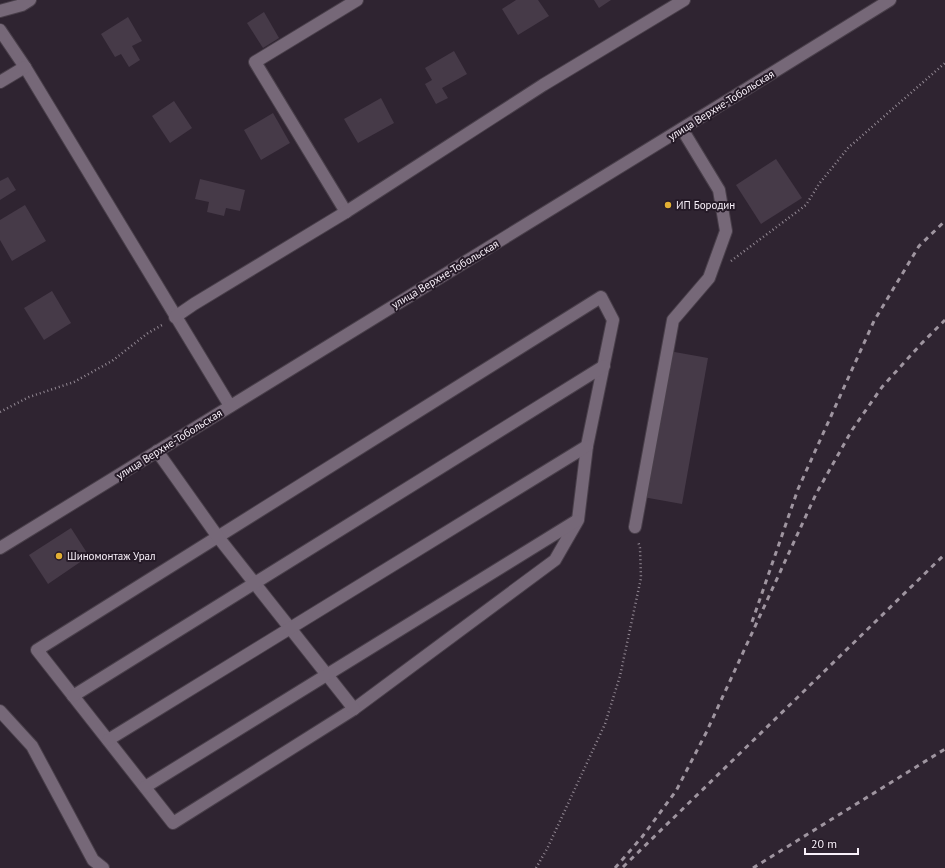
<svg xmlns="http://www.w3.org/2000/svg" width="945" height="868" font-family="'PT Sans',sans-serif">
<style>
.building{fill:#463a48}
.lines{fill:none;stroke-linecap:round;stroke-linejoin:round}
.minor-casing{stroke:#493f4a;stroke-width:14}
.path{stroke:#938994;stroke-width:2.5;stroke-dasharray:1 3;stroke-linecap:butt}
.minor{stroke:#766878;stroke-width:12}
.rail{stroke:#9f95a0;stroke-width:3;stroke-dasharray:5 5;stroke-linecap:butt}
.poi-dot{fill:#e2af34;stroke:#251a27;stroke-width:1.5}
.labels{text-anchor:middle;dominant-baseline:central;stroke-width:4;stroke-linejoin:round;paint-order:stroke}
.street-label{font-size:11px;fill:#f9f1fa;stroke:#251a27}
.poi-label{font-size:11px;fill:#f9f1fa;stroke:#251a27;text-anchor:start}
</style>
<rect width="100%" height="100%" fill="#2f2431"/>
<!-- building -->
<g class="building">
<polygon points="516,0 538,0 549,16 518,35 502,9"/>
<polygon points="594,0 611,0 599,8"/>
<polygon points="264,12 279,38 263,48 247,23"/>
<polygon points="128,17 142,41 132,46 140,60 129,67 121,54 115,57 101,34"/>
<polygon points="454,51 467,74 442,88 448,98 436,104 425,84 432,80 425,68"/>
<polygon points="381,98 394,123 358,143 344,119"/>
<polygon points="174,101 192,128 170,143 152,116"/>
<polygon points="273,113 290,143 261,160 244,130"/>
<polygon points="776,159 802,198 761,224 736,185"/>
<polygon points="8,177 16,190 0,200 0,181"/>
<polygon points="200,179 245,190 240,211 226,208 224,216 207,212 209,202 195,199"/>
<polygon points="25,205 46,241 12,261 0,240 0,220"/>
<polygon points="52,291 71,323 44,340 24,308"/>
<polygon points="669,351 708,358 682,504 643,497"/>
<polygon points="71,528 89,556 48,584 29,555"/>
</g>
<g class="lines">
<defs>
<g id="minor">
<polyline points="0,11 22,5 30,0"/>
<polyline points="0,30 25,67 230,406"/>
<polyline points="0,82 25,67"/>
<polyline points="346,212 255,62 357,0"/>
<polygon points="601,297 613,320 587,446 578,520 555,560 354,709 173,823 37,650"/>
<polyline points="175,317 194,304 346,212 543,85 684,0"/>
<polyline points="157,451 218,537 354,709"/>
<polyline points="635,527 673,320 709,278 726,231 719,190 682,129"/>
<path d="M 0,548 C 296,365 594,184 890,0"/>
<polyline points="73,696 604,366"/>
<polyline points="0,711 32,746 93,860 103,868"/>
<polyline points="108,740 587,446"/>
<polyline points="145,787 576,521"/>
</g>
</defs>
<!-- minor casing -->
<use href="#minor" class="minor-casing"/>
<!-- path -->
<g class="path">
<polyline points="731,261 806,205 819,184 848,148 945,63"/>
<polyline points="0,412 29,397 74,382 112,361 148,333 164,324"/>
<polyline points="536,868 547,849 605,724 620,676 641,578 640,548 638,541"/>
</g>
<!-- minor -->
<use href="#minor" class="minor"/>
<!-- rail -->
<g class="rail">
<polyline points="752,622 798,489 874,321 919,246 945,221"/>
<polyline points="623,867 945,554"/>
<polyline points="615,868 642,837 676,791 706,733 816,494 852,430 882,387 921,344 945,320"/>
<polyline points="753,868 945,749"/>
</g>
</g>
<!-- markers -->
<g class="poi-dot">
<circle cx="668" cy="205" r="4"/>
<circle cx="59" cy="556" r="4"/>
</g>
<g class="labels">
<!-- street labels -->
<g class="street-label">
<text transform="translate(721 105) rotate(-32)">улица Верхне-Тобольская</text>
<text transform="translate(445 274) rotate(-31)">улица Верхне-Тобольская</text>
<text transform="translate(169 444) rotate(-32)">улица Верхне-Тобольская</text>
</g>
<!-- poi labels -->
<g class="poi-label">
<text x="676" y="205">ИП Бородин</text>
<text x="67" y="556">Шиномонтаж Урал</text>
</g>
</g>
<!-- scale -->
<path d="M805 848v6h53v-6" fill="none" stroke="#f9f1fa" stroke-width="2"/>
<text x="811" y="848" font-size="12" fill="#f9f1fa" stroke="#251a27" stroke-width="3" paint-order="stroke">20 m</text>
</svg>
